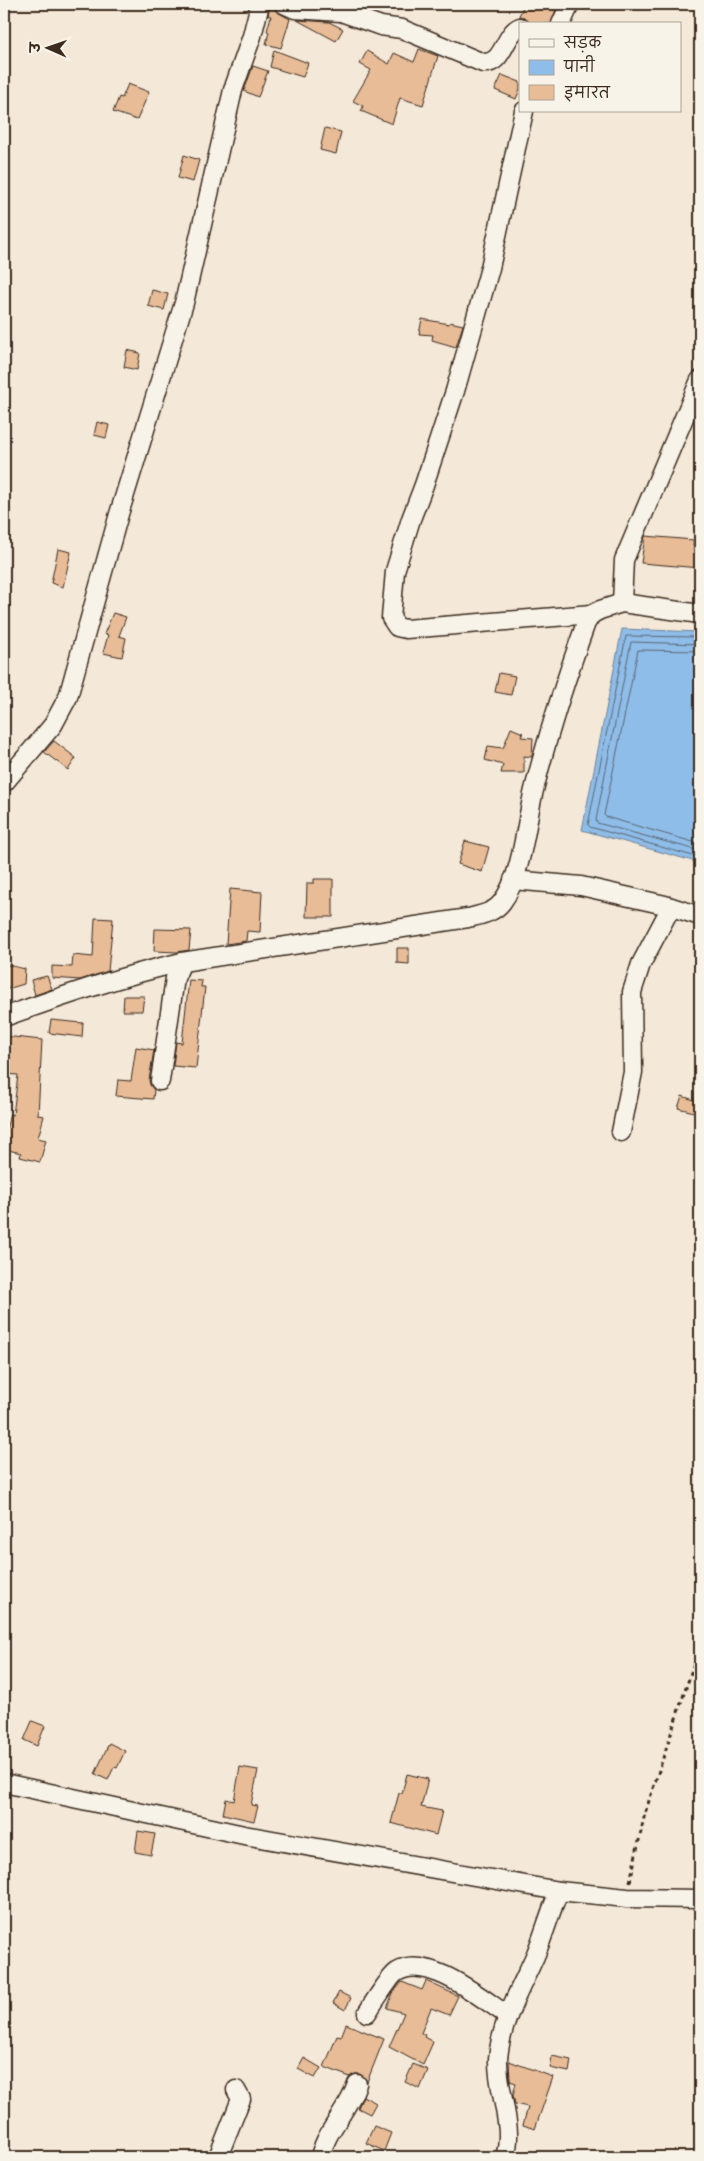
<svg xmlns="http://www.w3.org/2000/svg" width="704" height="2161" font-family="Delius,'Playpen Sans Deva',sans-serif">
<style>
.water{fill:#8ebde9;stroke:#6d8298}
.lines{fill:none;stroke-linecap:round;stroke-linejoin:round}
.shore{stroke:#5c656f;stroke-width:1}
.building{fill:#e7bc97;stroke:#3b2a1e}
.minor-casing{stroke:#3b2a1e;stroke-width:21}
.path{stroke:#3b2a1e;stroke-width:3;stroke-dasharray:4 4;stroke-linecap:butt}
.minor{stroke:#f7f3e8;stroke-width:18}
</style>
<rect width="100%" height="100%" fill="#f4e8d8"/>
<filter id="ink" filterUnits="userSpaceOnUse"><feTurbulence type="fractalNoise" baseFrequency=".02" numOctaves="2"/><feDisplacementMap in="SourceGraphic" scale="10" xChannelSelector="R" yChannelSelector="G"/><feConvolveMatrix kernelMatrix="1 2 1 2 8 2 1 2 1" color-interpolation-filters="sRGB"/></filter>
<g filter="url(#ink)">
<!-- water -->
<polygon class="water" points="622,629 700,632 700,863 582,830"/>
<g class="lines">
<!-- shore -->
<g class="shore">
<polyline points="700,637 626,636 588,825 590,827 700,858"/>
<polyline points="700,644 631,642 596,820 597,823 700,851"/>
<polyline points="700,651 638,650 604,815 606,817 700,844"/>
</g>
</g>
<!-- building -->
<g class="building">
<polygon points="270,4 274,4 275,10 279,13 290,19 281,48 266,44 269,32 267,31 271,16 268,16"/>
<polygon points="524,4 558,4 551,24 530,24 525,18 519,16"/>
<polygon points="297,20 329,22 343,29 336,41"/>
<polygon points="419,49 438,56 423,105 400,98 392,124 361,111 363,106 353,101 371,70 360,64 367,51 389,64 394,53 414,62"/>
<polygon points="274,50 308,63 303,77 270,67"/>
<polygon points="253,66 268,71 258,97 244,91"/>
<polygon points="502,75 520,82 520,89 516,99 495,90"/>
<polygon points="128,84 149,92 137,120 113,112 119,97 122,98"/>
<polygon points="325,128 341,132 336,154 320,150"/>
<polygon points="184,155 199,160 193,182 178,178"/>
<polygon points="152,290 168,294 164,310 148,306"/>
<polygon points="422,319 449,324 450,322 463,325 456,347 432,340 433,335 419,334"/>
<polygon points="127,350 140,353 137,370 124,367"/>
<polygon points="97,422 109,425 106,438 94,435"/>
<polygon points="645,536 694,540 693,546 700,547 700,568 641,563"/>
<polygon points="58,549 71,552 63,587 51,583"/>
<polygon points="113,613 126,617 119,636 126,638 122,657 103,653 108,635 104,634"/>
<polygon points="499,673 515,676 511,695 495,692"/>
<polygon points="511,728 523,733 521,737 533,738 532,757 524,756 524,773 501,773 503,765 485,760 488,746 503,748"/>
<polygon points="54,741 76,758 68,770 44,752"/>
<polygon points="465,841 489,847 482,872 458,864"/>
<polygon points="314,879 333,879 333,917 306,917 307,883 314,883"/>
<polygon points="230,889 262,892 260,932 247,931 246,941 226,944"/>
<polygon points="95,918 113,919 108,971 80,980 52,978 52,966 72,967 73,955 93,957"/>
<polygon points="155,929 191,930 189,950 177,952 154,951"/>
<polygon points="397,948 409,948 409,964 397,963"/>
<polygon points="4,964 25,969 24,984 4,990"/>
<polygon points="47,976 52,989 35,995 31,980"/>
<polygon points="189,980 202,981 201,987 205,987 196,1068 173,1066 176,1042 182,1043"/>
<polygon points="124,996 144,996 142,1011 123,1011"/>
<polygon points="51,1020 83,1023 82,1037 49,1033"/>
<polygon points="4,1036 42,1040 38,1115 44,1116 38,1138 46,1140 40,1162 20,1157 21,1153 4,1149 4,1138 10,1114 13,1115 18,1075 4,1074"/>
<polygon points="136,1047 154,1050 149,1080 150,1085 154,1090 153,1099 116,1096 118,1080 131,1081"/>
<polygon points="682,1096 697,1101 694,1112 678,1108"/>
<polygon points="32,1721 45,1726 37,1746 24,1740"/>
<polygon points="109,1743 125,1751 117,1768 114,1767 108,1780 95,1774"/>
<polygon points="240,1767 258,1770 251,1805 258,1806 254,1821 223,1814 226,1799 234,1801"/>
<polygon points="407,1774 428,1779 421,1807 442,1811 436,1835 391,1823 399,1793 402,1793"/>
<polygon points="138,1831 155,1834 151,1855 135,1852"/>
<polygon points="426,1981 458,1996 449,2015 431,2008 421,2033 425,2035 424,2037 433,2042 423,2065 389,2047 404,2013 387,2008 393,1993 402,1982 422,1990"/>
<polygon points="339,1992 351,1998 345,2010 333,2003"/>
<polygon points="346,2024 384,2039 367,2082 360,2074 355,2074 350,2077 324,2067 337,2036 341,2037"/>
<polygon points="552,2056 571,2060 569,2072 550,2068"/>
<polygon points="304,2058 321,2068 315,2078 298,2069"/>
<polygon points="509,2061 553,2077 535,2129 523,2125 528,2107 515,2104 513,2095 516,2083 510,2081"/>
<polygon points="413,2064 428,2070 420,2089 405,2082"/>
<polygon points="363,2096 376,2103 370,2114 358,2108"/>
<polygon points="374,2126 391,2133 384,2151 366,2143"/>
</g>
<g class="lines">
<defs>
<g id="minor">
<path d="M 284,4 L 295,9 L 341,12 L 381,26 L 402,29 L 483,63 C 504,65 504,33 520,27"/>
<polyline points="561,24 570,4"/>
<polyline points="524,111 490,268 455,391 424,485 411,519 395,571 391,618 397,627 406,629 592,614"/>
<polyline points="622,603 624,560 700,380"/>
<polyline points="4,783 53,725 68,697 119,514 184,303 233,90 252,36 260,4"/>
<polyline points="513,880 581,886 665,905 700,916"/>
<path d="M 4,1017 C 63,996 121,976 182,962 L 468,918 C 480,915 494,913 502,902 C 522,876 526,822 534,790 C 548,733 566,678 586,623 L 592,614 L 600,610 L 622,603 L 700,614"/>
<polyline points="160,1081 175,978 182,962"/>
<polyline points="621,1132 633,1072 632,992 641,964 671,907"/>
<polyline points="4,1783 244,1835 559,1891 627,1898 700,1899"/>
<path d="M 367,2013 C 372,2005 391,1975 397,1972 C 427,1953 481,1998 507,2015"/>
<polyline points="218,2157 241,2099 236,2090"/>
<path d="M 320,2157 C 326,2130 348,2111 357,2084"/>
<path d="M 505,2157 C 515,2126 497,2092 498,2059 C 501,2021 520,1990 535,1956 C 544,1935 550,1912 559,1891"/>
</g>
</defs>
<!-- minor casing -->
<use href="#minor" class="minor-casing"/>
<!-- path -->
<polyline class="path" points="630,1882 645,1813 700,1645"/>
<!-- minor -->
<use href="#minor" class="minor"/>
</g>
</g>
<!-- margin -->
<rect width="704" height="2161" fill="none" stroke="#f7f3e8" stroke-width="20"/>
<rect x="10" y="10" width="684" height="2141" fill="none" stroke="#3b2a1e" stroke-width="2" filter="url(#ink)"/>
<!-- legend -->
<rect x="519" y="22" width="162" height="90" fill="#f7f3e8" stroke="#aca397"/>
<rect x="529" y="39" width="25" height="8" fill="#f7f3e8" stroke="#aca397"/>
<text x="564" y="48" font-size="15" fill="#3b2a1e">सड़क</text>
<rect x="529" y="60" width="25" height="15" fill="#8ebde9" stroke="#aca397"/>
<text x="564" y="72" font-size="15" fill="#3b2a1e">पानी</text>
<rect x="529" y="85" width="25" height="15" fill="#e7bc97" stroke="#aca397"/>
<text x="564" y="98" font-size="15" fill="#3b2a1e">इमारत</text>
<!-- north arrow -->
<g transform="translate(48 48) rotate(272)" stroke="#f7f3e8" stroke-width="4" paint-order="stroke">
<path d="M0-4L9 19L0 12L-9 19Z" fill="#3b2a1e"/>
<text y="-8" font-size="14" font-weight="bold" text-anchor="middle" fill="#3b2a1e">उ</text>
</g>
</svg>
